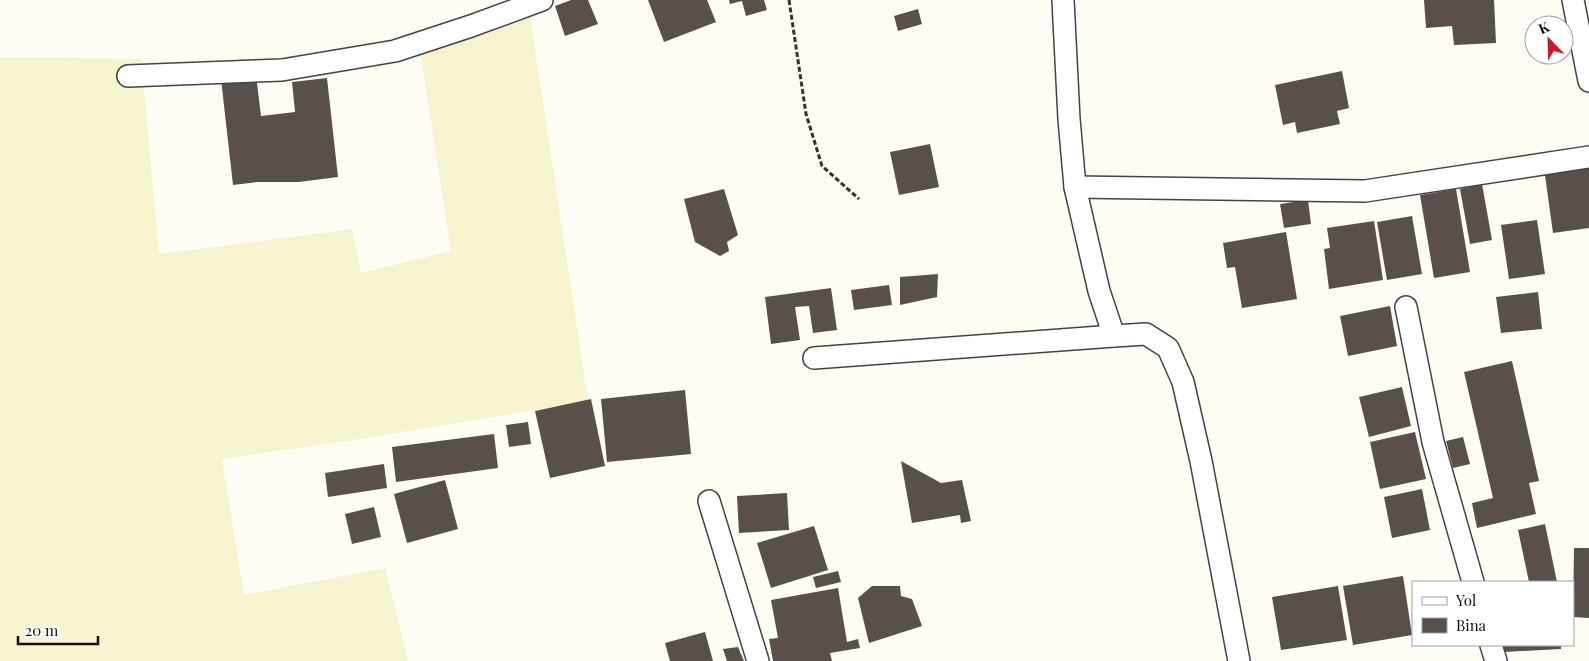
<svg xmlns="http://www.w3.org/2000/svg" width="1589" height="661" font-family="'Playfair Display',serif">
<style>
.farmland{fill:#f8f3cf}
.building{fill:#5a504b}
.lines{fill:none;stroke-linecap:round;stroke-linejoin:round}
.minor-casing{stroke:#434343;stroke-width:24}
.path{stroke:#323232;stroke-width:3;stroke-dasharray:5 2.5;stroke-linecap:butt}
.minor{stroke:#fff;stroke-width:21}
</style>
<rect width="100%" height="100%" fill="#fffcf3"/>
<!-- farmland -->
<polygon class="farmland" points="530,16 588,401 353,440 222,459 244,595 385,568 408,661 0,661 0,57 141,59 159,254 352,229 361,273 451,251 420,51"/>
<!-- building -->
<g class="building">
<polygon points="571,0 588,0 598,24 565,36 555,6"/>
<polygon points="648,0 707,0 716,22 664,42"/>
<polygon points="729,0 764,0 767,10 746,16 742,1 730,4"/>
<polygon points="1424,0 1494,0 1496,43 1454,45 1452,26 1426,28"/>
<polygon points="918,9 922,24 898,31 894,16"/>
<polygon points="1342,71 1349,108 1337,111 1340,124 1297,133 1295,122 1283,125 1275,85"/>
<polygon points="256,75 261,116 295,112 292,82 327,78 338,177 299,182 257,182 233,185 221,79"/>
<polygon points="930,144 939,187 899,195 890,152"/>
<polygon points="1589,162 1589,228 1553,233 1544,168"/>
<polygon points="1482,184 1492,240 1470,244 1460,189"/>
<polygon points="724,189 738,235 727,242 729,251 720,256 695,242 684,199"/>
<polygon points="1456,189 1470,272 1434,278 1420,195"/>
<polygon points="1308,200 1311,224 1284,228 1280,204"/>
<polygon points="1412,216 1422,274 1387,280 1377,222"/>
<polygon points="1537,220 1545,274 1509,279 1501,225"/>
<polygon points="1374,221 1383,280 1329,289 1324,249 1330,248 1327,228"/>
<polygon points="1286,232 1297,299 1242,308 1235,267 1227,268 1223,243"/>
<polygon points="938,274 937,297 900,305 900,277"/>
<polygon points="889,285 892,305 854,310 851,290"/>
<polygon points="831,288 837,330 813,333 809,306 795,307 800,340 771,344 765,297"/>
<polygon points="1538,292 1542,329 1501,333 1496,297"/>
<polygon points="1390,306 1397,346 1348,356 1340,316"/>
<polygon points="1512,361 1539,481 1529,483 1536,514 1477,528 1472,503 1493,498 1464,372"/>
<polygon points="1402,387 1411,426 1369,437 1359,397"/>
<polygon points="685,390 691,454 607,462 601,399"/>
<polygon points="591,399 605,466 550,478 535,411"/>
<polygon points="528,422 531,444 509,447 506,425"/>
<polygon points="1415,432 1426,479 1380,489 1370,442"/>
<polygon points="494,434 498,468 396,482 392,447"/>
<polygon points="1463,437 1470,464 1453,468 1446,441"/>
<polygon points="901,461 941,483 962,480 971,521 961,523 960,515 912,523"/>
<polygon points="384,464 387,488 328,497 325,473"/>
<polygon points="445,480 458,529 407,543 394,494"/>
<polygon points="1422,489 1430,530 1392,538 1384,497"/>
<polygon points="787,493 789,530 739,533 737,496"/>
<polygon points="374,507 381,537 352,544 345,514"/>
<polygon points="1545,524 1557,582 1529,582 1518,530"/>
<polygon points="814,526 828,570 771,588 757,543"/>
<polygon points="1574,548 1589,548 1589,618 1573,617"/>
<polygon points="838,571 841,582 816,588 813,577"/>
<polygon points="1403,576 1412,635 1353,645 1343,586"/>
<polygon points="872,586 900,586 901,596 912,599 922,626 869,643 858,598"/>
<polygon points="1338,586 1347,640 1281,650 1272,597"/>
<polygon points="838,588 847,642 858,639 860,648 830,653 832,661 773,661 769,639 778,638 771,600"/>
<polygon points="705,632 713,661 670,661 665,643"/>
<polygon points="1504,645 1561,645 1561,649 1504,652"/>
<polygon points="738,647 744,661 727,661 723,649"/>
</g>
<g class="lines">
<defs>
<g id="minor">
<polyline points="1063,0 1069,119 1075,187 1099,291 1114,336 1146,334 1168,348 1183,382 1201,461 1239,661"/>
<polyline points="1573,0 1589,81"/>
<polyline points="128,76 282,70 395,51 471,26 542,0"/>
<polyline points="1075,187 1365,191 1589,157"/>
<polyline points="1406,307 1433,442 1473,582"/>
<polyline points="814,358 1114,336"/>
<polyline points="709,501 758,661"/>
<polyline points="1491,645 1496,661"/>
</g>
</defs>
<!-- minor casing -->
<use href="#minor" class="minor-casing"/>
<!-- path -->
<polyline class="path" points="789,0 806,114 822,166 859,199"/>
<!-- minor -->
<use href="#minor" class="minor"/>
</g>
<!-- legend -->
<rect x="1412" y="581" width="162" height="65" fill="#ffffff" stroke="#9f9f9f"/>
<rect x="1422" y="597" width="25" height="8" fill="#ffffff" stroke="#9f9f9f"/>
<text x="1456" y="606" font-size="15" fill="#101010">Yol</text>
<rect x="1422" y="618" width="25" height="15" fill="#5a504b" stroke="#9f9f9f"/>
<text x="1456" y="631" font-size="15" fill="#101010">Bina</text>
<!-- north arrow -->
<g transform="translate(1549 40) rotate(337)"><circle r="24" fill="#ffffff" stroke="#9f9f9f"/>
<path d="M0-4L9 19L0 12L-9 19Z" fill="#cd1a2b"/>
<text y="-8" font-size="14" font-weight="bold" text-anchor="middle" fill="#101010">K</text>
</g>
<!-- scale -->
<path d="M18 636v8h80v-8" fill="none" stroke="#101010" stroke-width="2.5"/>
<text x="25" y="636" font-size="15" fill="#101010" stroke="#ffffff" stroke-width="4" paint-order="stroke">20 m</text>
</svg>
